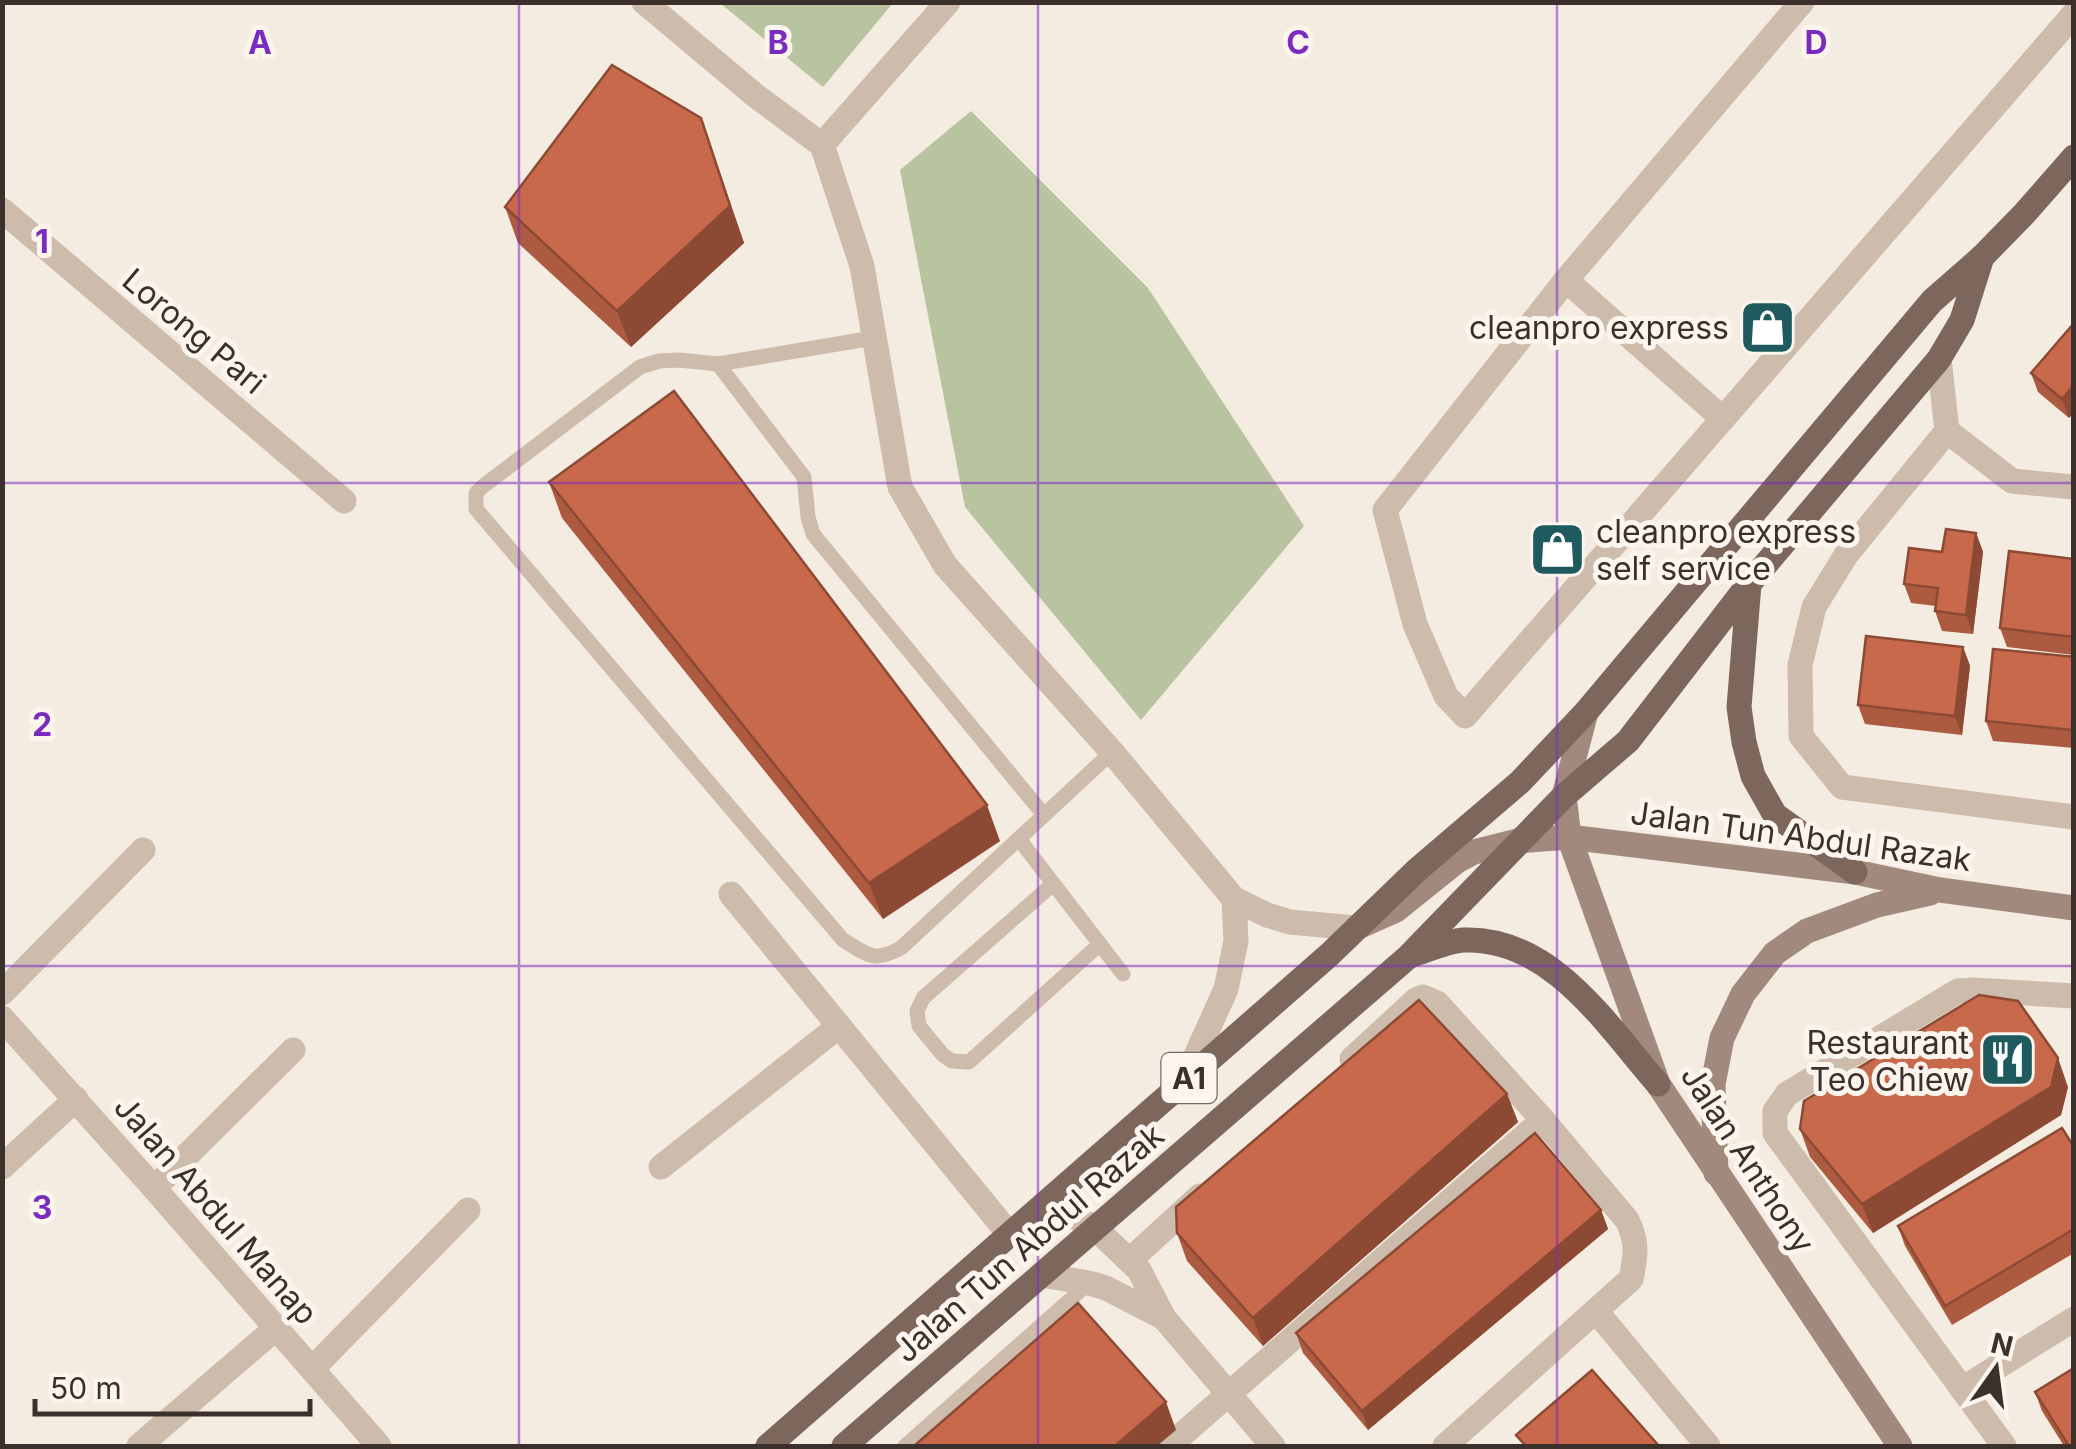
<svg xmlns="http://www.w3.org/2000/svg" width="2076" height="1449" font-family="Inter,sans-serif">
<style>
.green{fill:#b8c4a0}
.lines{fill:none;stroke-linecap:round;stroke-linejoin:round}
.service{stroke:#cdbbac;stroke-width:15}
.minor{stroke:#cdbbac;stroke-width:25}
.secondary{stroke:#a18a7d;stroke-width:25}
.primary{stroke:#7d675c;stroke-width:25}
.wall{fill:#ac5a40}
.shaded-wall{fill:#8c4a34}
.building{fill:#c8694b;stroke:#8c4a34;stroke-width:2.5}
.grid{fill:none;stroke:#7b2cbf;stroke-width:2.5;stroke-opacity:0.55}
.labels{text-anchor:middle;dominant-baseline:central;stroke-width:10;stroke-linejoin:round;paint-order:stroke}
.shield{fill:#fbf5ee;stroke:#756b66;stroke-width:2.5}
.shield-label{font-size:30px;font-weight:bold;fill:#3b302b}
.poi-label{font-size:32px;fill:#3b302b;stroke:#fbf5ee;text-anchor:end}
.street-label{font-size:32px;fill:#3b302b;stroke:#fbf5ee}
.grid-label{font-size:32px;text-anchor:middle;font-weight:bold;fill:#7b2cbf;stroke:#fbf5ee;stroke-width:10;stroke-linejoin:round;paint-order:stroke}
</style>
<rect width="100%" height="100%" fill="#f4ebe1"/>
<!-- green -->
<g class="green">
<polygon points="720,3 893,3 823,87"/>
<polygon points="971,111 1148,288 1304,526 1141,720 965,507 900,170"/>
</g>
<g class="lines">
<!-- service -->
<g class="service">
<path d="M 873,338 L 718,364 L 679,360 L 659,361 L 640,367 L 482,487 L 476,493 L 476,509 L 843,940 C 868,955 873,963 901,948 L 1112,752"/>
<polyline points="718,364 804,477 808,517 813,534 1044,815"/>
<polyline points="1019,839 1123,974"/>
<polyline points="1053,884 923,998 917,1011 919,1026 943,1055 952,1061 969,1062 1100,944"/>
<polyline points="905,1446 1089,1283"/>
</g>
<!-- minor -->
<g class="minor">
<polyline points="644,2 756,96 822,145 862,266 900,487 945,565 1112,752 1234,899 1267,915 1290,922 1355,928"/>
<polyline points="1802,2 1566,280 1385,510 1415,624 1446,696 1465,716 2074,14"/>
<polyline points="822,145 948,2"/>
<polyline points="2,210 344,501"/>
<polyline points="1566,280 1723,419"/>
<polyline points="1939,359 1947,431 2012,481 2074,487"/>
<polyline points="1947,431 1846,555 1814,607 1800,665 1801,736 1842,787 2074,817"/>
<polyline points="731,894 1010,1235"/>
<polyline points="2,993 143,850"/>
<polyline points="2,1018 154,1188 379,1446"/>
<path d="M 1352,1059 L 1416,1000 L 1423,997 L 1437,1003 L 1543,1120 L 1627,1220 C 1638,1242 1636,1255 1631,1279 L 1445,1446"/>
<polyline points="1184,1082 1226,989 1236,941 1234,899"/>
<polyline points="2,1167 76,1099"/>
<polyline points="661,1167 839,1026"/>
<polyline points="154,1188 293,1050"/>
<polyline points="1048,1202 1095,1228 1139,1270 1164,1318 1273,1446"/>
<polyline points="1130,1260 1200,1196"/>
<polyline points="1041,1275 1089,1283 1106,1288 1164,1318"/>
<polyline points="1596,1311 1708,1446"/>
<polyline points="312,1369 468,1210"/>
<polyline points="1962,1389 2074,1319"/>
<polyline points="139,1446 276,1328"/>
<polyline points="1169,1446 1543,1120"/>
<polyline points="2004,1446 1775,1133 1775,1111 1787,1094 1958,991 1974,990 2074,996"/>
</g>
<!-- secondary -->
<g class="secondary">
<polyline points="1586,712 1564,796 1569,837 1658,1084 1900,1446"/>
<polyline points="1360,926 1396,910 1457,861 1474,852 1518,841 1569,837 1855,872 1940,890 2074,908"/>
<polyline points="1716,1173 1713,1084 1722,1038 1743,994 1775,953 1807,931 1877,905 1930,893"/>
</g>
<!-- primary -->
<g class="primary">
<polyline points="1749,584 1739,707 1744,742 1753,776 1775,815 1855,872"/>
<path d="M 1412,955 C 1428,950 1447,941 1464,940 C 1552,937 1607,1026 1658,1084"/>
<polyline points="768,1446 1329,955 1417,870 1520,782 1586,712 1932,301 1982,257 2024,214 2074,157"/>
<polyline points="844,1446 1408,957 1564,796 1628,741 1749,584 1939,359 1962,320 1982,257"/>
</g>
</g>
<!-- wall -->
<g class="wall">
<polygon points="701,118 744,243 631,347 518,243 505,207"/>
<polygon points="2074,323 2074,412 2069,418 2038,392 2031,373"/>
<polygon points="549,482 1000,841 883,919 562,518"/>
<polygon points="1976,533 1983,552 1973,634 1942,631 1935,611 1936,606 1911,603 1904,584 1942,552"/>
<polygon points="2074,559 2074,655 2007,647 2000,628"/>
<polygon points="1963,647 1970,666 1962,735 1865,724 1858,705"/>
<polygon points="2074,657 2074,748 1993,741 1986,721"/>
<polygon points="2068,1087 2061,1115 1873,1233 1810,1157 1800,1129"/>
<polygon points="1507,1094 1518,1122 1263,1346 1187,1261 1177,1233"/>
<polygon points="2074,1147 2074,1253 1952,1325 1905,1246 1898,1226"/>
<polygon points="1601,1210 1608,1229 1368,1430 1303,1353 1296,1333"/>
<polygon points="2035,1392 2074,1446 2064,1446 2042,1411"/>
</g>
<!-- shaded-wall -->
<g class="shaded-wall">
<polygon points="701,118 744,243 631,347 617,311"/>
<polygon points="2074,385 2074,412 2069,418 2062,399"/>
<polygon points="1976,533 1983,552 1973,634 1966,615"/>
<polygon points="1963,647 1970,666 1962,735 1955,716"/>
<polygon points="987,805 1000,841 883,919 869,883"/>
<polygon points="2058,1058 2068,1087 2061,1115 1873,1233 1862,1204"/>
<polygon points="1507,1094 1518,1122 1263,1346 1253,1318"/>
<polygon points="1601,1210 1608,1229 1368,1430 1362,1411"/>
<polygon points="1166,1402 1176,1430 1157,1446 1115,1446"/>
</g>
<!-- building -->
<g class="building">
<polygon points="612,65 701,118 730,206 617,311 505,207"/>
<polygon points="2074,323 2074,385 2062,399 2031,373"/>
<polygon points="674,391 987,805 869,883 549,482"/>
<polygon points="1946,529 1976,533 1966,615 1935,611 1938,588 1904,584 1909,548 1942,552"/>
<polygon points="2009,551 2074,559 2074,637 2000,628"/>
<polygon points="1866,636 1963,647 1955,716 1858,705"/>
<polygon points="1993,649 2074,657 2072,730 1986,721"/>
<polygon points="1979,995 2018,1001 2058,1058 2051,1087 1862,1204 1800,1129 1804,1101"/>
<polygon points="1419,1000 1507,1094 1253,1318 1177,1233 1176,1207"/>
<polygon points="2062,1128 2074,1147 2074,1229 1945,1306 1898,1226"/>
<polygon points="1535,1133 1601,1210 1362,1411 1296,1333"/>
<polygon points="1078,1303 1166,1402 1115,1446 914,1446"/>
<polygon points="2074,1368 2074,1446 2069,1446 2035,1392"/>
<polygon points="1592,1370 1659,1446 1526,1446 1516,1435"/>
</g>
<!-- grid -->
<path class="grid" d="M 519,2 L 519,1446M 1038,2 L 1038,1446M 1557,2 L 1557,1446M 2,483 L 2074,483M 2,966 L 2074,966"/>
<!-- icons -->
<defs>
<symbol id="shop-square" viewBox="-11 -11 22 22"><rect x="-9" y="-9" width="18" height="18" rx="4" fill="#1f5a5e" stroke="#fbf5ee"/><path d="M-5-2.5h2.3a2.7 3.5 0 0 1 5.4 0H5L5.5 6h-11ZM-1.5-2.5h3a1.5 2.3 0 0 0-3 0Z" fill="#fff"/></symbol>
<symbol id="restaurant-square" viewBox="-11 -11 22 22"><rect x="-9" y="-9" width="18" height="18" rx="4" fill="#1f5a5e" stroke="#fbf5ee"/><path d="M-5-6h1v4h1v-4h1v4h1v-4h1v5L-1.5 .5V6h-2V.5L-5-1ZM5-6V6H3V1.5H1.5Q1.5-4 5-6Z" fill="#fff"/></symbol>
</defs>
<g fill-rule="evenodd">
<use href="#shop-square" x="1736" y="296" width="63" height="63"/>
<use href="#shop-square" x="1526" y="518" width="63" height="63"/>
<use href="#restaurant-square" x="1976" y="1028" width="63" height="63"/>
</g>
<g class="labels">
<!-- shield labels -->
<rect class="shield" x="1161.5" y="1053" width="55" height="50" rx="8"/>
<g class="shield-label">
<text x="1189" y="1078">A1</text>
</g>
<!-- poi labels -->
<g class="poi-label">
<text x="1729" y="327">cleanpro express</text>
<text x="1596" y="531" text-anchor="start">cleanpro express<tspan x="1596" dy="37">self service</tspan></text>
<text x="1969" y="1042">Restaurant<tspan x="1969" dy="37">Teo Chiew</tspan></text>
</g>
<!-- street labels -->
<g class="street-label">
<text transform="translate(194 331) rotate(40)">Lorong Pari</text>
<text transform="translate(1801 836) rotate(8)">Jalan Tun Abdul Razak</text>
<text transform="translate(1748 1159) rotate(57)">Jalan Anthony</text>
<text transform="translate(216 1210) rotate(49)">Jalan Abdul Manap</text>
<text transform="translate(1029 1243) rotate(-41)">Jalan Tun Abdul Razak</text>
</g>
</g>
<g class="grid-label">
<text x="260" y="54">A</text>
<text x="778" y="54">B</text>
<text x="1298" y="54">C</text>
<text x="1816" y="54">D</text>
<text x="42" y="253">1</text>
<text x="42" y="736">2</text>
<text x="42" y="1219">3</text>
</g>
<!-- border -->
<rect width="2076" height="1449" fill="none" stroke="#3b302b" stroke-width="10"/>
<!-- north arrow -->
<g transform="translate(1996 1369) rotate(14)" stroke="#fbf5ee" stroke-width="8" paint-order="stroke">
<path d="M0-8L18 38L0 25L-18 38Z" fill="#3b302b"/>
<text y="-15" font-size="28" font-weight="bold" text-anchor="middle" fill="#3b302b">N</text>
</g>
<!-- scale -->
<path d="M35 1399v15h275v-15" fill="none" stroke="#3b302b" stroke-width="5"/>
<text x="50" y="1399" font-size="30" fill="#3b302b" stroke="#fbf5ee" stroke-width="8" paint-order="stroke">50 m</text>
</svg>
